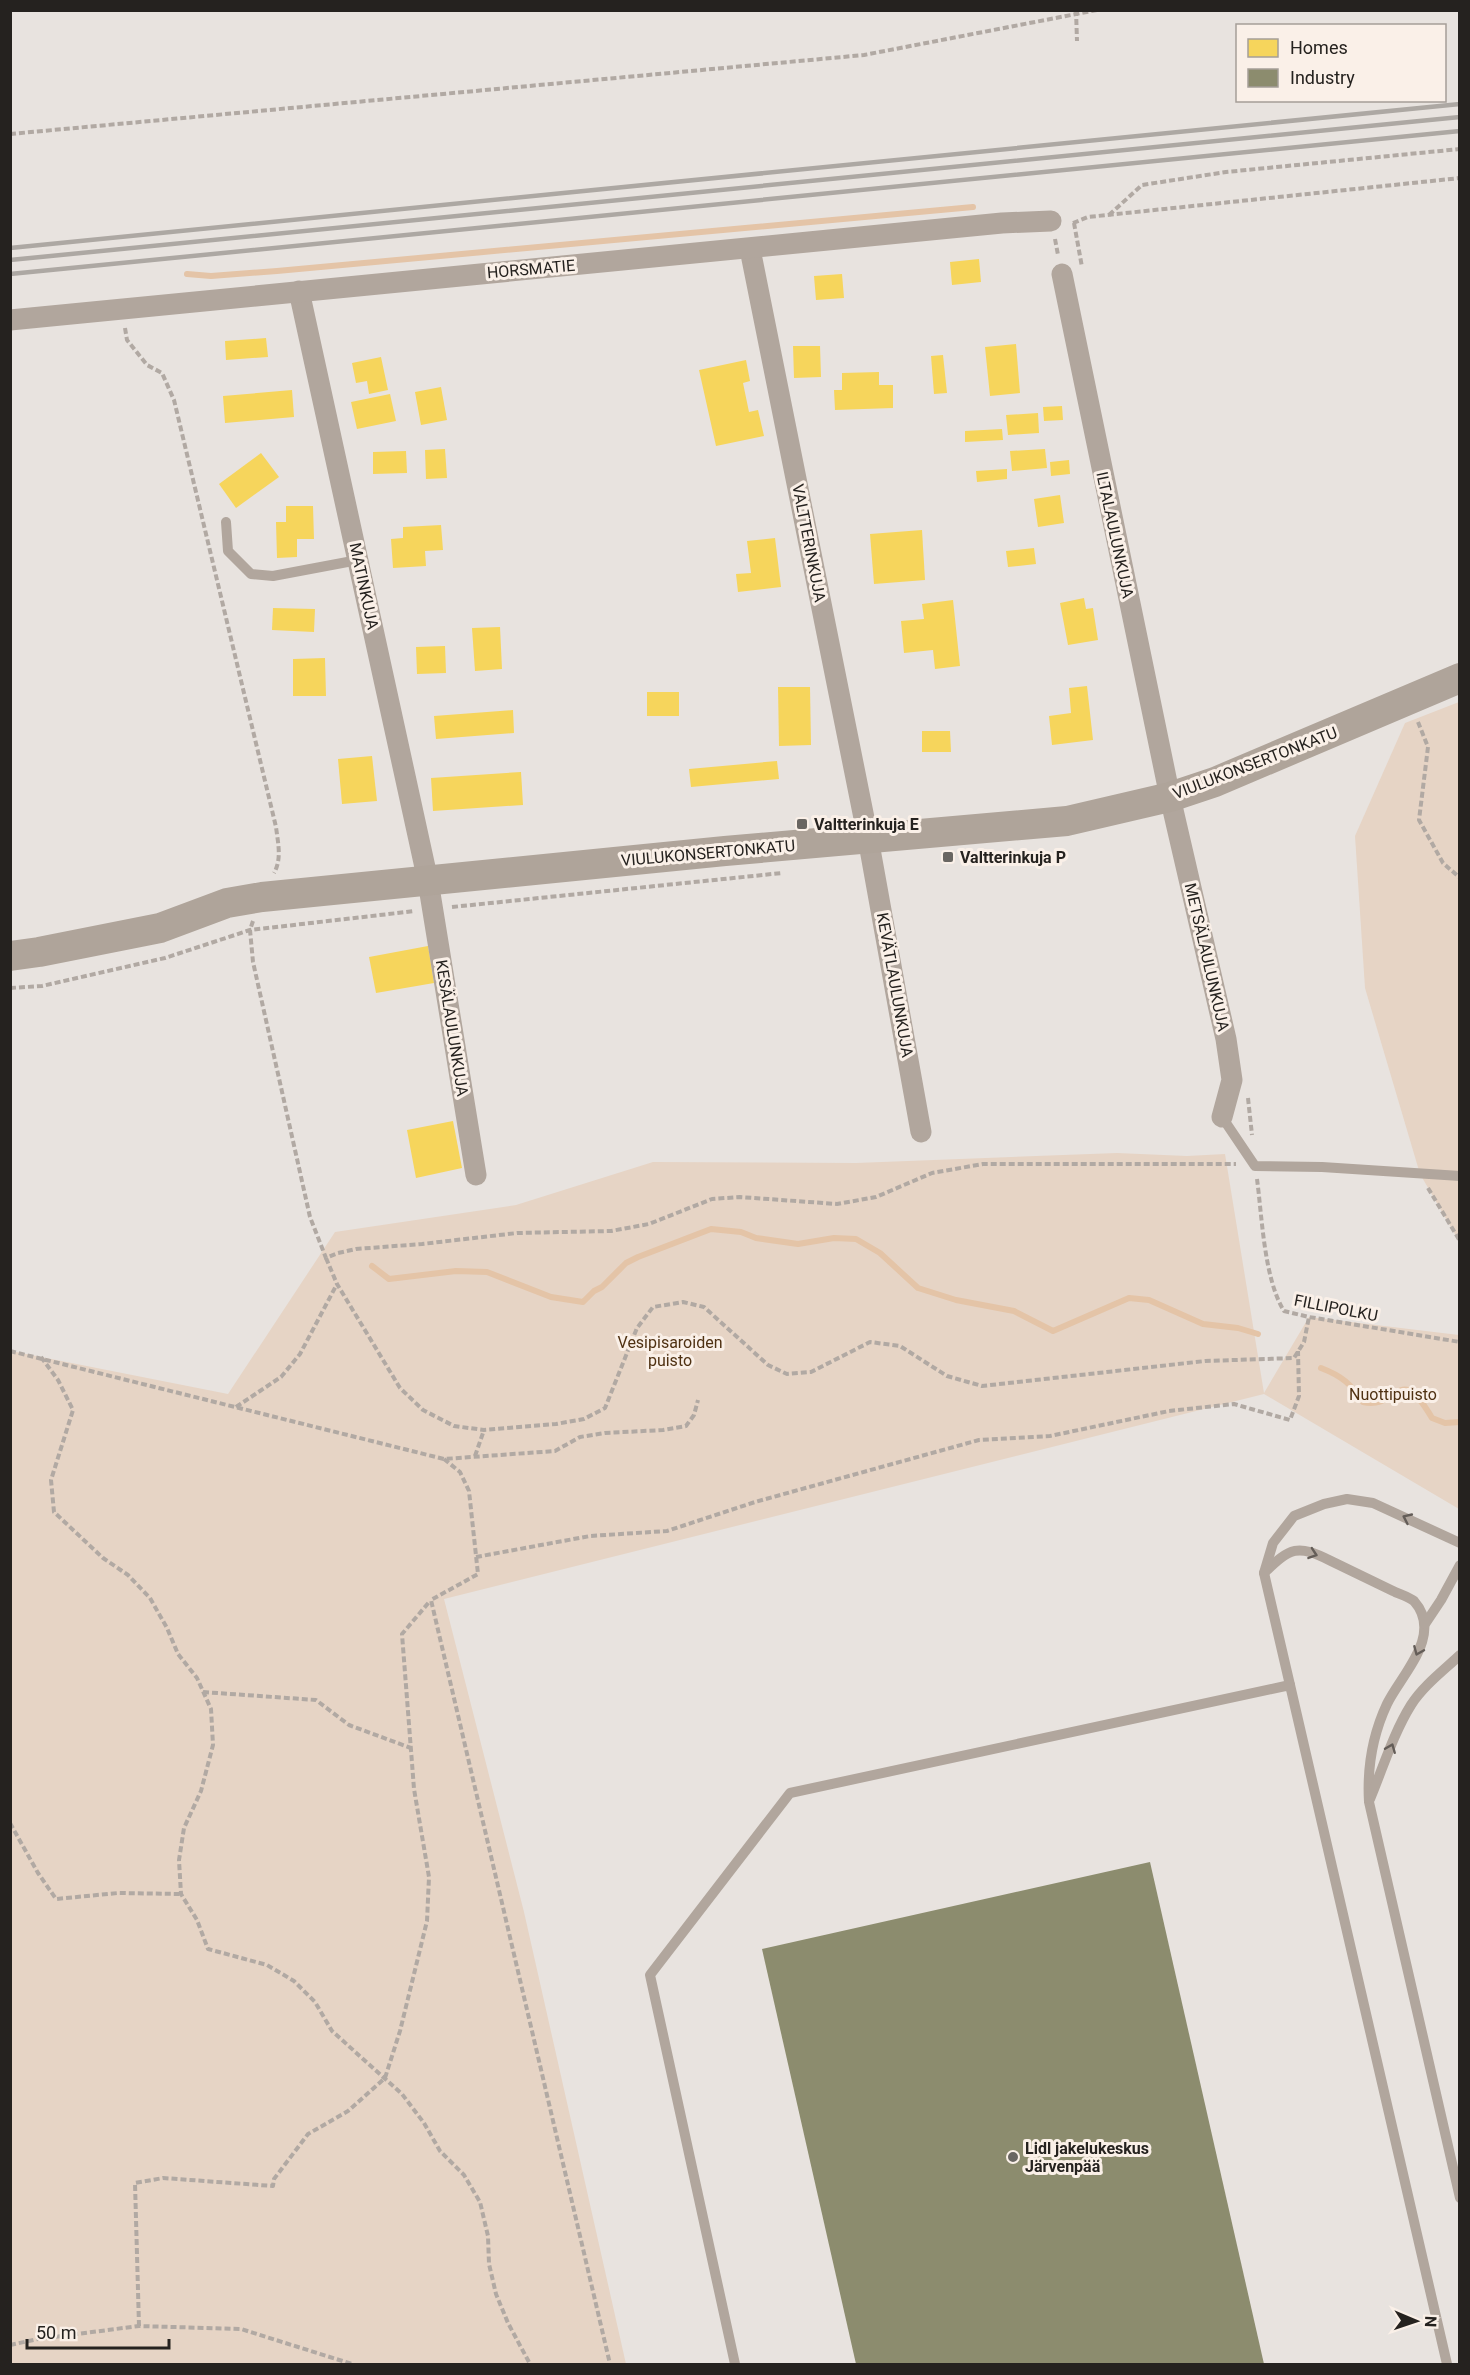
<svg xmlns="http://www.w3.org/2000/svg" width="1470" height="2375" font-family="Roboto,sans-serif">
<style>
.green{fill:#e6d4c5}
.homes{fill:#f6d55c}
.industry{fill:#8c8c6e}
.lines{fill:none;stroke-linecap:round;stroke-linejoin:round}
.stream{stroke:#e4c4a7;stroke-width:6}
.path{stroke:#b1a9a3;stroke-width:4;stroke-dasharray:6 3;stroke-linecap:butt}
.lane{stroke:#b1a69d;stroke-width:10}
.street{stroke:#b1a69d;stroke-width:21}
.secondary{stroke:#afa49a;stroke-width:30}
.rail{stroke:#ada8a3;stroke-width:4.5}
.oneway{stroke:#645d58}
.poi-dot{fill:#696662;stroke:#faf0e8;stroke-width:2}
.labels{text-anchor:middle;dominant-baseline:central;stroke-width:6;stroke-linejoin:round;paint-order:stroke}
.street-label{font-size:16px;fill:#25221f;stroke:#faf0e8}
.poi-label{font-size:16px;font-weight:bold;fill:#25221f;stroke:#faf0e8;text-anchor:start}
.park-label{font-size:16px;fill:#4f3112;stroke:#faf0e8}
</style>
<rect width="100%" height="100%" fill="#e8e3df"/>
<!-- green -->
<g class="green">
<polygon points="1459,702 1459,1241 1420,1174 1365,988 1355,836 1405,723"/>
<polygon points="1117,1153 1187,1156 1225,1154 1264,1393 1309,1317 1459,1335 1459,1509 1264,1394 444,1599 524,1912 626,2364 11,2364 11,1351 228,1394 335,1232 516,1205 653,1162 856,1163"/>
</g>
<!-- homes -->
<g class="homes">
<polygon points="979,259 981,282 952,285 950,262"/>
<polygon points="842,274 844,298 816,300 814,276"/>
<polygon points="266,338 268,357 226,360 225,341"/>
<polygon points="1016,344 1020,393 990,396 985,347"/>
<polygon points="793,346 820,346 821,377 794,378"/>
<polygon points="943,355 947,393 934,394 931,356"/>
<polygon points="381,357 388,390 369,394 367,381 356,383 352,363"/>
<polygon points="746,360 750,381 743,383 749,412 758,410 764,436 716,446 699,370"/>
<polygon points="879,372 879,385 893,385 893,408 835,410 834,390 842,390 842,373"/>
<polygon points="441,387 447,420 421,425 415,392"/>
<polygon points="292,390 294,417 225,423 223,396"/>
<polygon points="390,394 396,421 357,429 351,402"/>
<polygon points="1062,406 1063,420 1044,421 1043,407"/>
<polygon points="1038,413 1039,433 1008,435 1006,415"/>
<polygon points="1002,429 1003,440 965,442 965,431"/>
<polygon points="445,449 447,478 426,479 425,450"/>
<polygon points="1045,449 1047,468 1012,471 1010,451"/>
<polygon points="406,451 407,473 373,474 373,452"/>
<polygon points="261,453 279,477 236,508 219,484"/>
<polygon points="1069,460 1070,474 1051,476 1050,462"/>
<polygon points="1007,469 1007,479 977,482 976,471"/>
<polygon points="1060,495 1064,523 1038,527 1034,499"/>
<polygon points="286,506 313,506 314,539 297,539 297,557 277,558 276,522 286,522"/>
<polygon points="441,525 443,550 425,551 426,566 393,568 391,539 403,538 403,527"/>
<polygon points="922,530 925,580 874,584 870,534"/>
<polygon points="775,538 781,587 738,592 736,574 751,573 747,541"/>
<polygon points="1034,548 1036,564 1008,567 1006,551"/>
<polygon points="1084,598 1086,609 1093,608 1098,640 1068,645 1060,603"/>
<polygon points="953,600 960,666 935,669 933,650 904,653 901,621 924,619 922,604"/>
<polygon points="273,608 315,609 314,632 272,630"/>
<polygon points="500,627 502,669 475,671 472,628"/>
<polygon points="445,646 446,673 417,674 416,647"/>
<polygon points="325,658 326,696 293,696 293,659"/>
<polygon points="1087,686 1093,740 1052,745 1049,716 1071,713 1069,688"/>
<polygon points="778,687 810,687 811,745 779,746"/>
<rect x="647" y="692" width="32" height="24"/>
<polygon points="513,710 514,733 436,739 434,716"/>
<polygon points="922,731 950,731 951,752 922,752"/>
<polygon points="372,756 377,801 342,804 338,759"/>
<polygon points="777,761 779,779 691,787 689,769"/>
<polygon points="521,772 523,805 433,811 431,778"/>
<polygon points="428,946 434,983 376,993 369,957"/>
<polygon points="453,1121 462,1168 416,1178 407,1130"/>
</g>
<!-- industry -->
<polygon class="industry" points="1150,1862 1264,2364 856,2364 762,1949"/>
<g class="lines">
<!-- stream -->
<g class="stream">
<polyline points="187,274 211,276 277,271 973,207"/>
<polyline points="372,1266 389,1279 456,1271 487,1272 551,1297 583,1302 594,1291 602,1287 626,1263 638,1257 711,1229 741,1232 756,1238 798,1244 834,1238 856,1239 880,1253 918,1288 956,1300 1014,1311 1053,1331 1129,1298 1149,1300 1203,1324 1238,1328 1258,1334"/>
<path d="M 1321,1368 C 1342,1376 1351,1384 1363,1402 C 1400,1410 1398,1360 1432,1418 L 1445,1423 L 1460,1422"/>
</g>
<!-- path -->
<g class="path">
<polyline points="1076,10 1077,41"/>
<polyline points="10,134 864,55 1097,10"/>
<polyline points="1109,215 1142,185 1226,172 1460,149"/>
<polyline points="1073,223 1088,217 1460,178"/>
<polyline points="1074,223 1082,267"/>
<polyline points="1055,239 1058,255"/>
<path d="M 125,328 L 127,340 L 147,365 L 162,373 L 174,400 L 276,827 C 278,843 282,859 274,873"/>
<polyline points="1418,722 1428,747 1419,820 1443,863 1460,878"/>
<polyline points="452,907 782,873"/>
<polyline points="253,921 250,930 253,962 310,1217 326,1258 338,1253 356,1249 422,1244 517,1233 611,1231 649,1224 712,1199 740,1197 837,1204 876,1197 932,1173 983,1164 1236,1164"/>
<polyline points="10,988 42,986 165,958 250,930 415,911"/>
<polyline points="1248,1098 1252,1135"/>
<path d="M 1257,1179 C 1262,1216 1264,1279 1284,1311 L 1309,1317 L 1460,1342"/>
<polyline points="1428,1188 1460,1241"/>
<polyline points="326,1258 337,1284 400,1388 423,1410 454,1426 484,1430 556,1424 584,1419 605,1408 637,1328 653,1307 683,1302 704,1307 768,1365 787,1374 811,1372 870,1342 900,1346 947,1376 982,1386 1205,1361 1294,1358 1304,1342 1309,1317"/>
<polyline points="10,1351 444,1459 555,1451 580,1437 605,1433 663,1430 686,1426 694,1415 698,1400"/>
<polyline points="41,1357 58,1380 73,1410 51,1480 54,1512 103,1558 128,1575 150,1598 167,1628 178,1654 197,1678 211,1709 213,1745 201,1791 184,1828 179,1860 181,1894 197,1920 208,1949 267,1965 294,1981 315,2002 332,2031 402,2094 424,2123 440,2151 464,2175 480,2202 488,2236 489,2264 496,2294 508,2323 530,2364"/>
<polyline points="236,1407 281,1377 300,1354 337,1284"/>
<polyline points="475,1456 484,1430"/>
<polyline points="444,1459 460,1472 469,1491 478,1574 431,1600 610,2364"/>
<polyline points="476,1557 590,1536 667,1531 755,1502 979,1440 1050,1436 1169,1411 1234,1404 1290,1420 1299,1396 1298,1351"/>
<polyline points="203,1692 316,1700 349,1725 411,1748"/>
<polyline points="10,1823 38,1873 56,1899 118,1893 181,1894"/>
<polyline points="139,2326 135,2183 163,2178 273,2186 274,2179 308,2134 348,2111 385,2078 400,2031 427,1921 429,1877 414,1789 402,1634 430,1601"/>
<polyline points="10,2345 38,2339 139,2326 241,2329 352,2364"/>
</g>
<!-- lane -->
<g class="lane">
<polyline points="226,522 228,551 251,574 273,576 358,560"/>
<polyline points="1222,1117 1255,1166 1322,1167 1460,1176"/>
<path d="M 1264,1573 C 1291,1547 1297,1544 1331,1561 C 1352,1571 1372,1581 1393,1591 C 1399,1594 1409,1597 1414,1601 C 1444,1635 1401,1675 1387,1704 C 1372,1736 1367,1768 1369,1802 L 1460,2198"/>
<polyline points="1425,1624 1441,1600 1460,1565"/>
<polyline points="1290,1685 1264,1573 1273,1543 1294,1516 1324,1504 1347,1499 1373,1503 1460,1543"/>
<path d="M 1370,1799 C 1383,1768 1393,1734 1411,1705 C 1423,1686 1443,1671 1460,1655"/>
<polyline points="735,2364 650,1975 790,1793 1290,1685 1447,2364"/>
</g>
<!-- street -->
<g class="street">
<polyline points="750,249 868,838 921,1132"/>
<polyline points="1062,274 1170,797 1226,1039 1232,1080 1222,1117"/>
<polyline points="299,291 428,881 476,1175"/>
<polyline points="10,320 1002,223 1051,221"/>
</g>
<!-- secondary -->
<polyline class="secondary" points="10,956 39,952 160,928 227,903 262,897 725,851 1067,821 1170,797 1215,782 1460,678"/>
<!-- rail -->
<g class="rail">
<polyline points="10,248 1460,104"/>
<polyline points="10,260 1460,117"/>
<polyline points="10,274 1460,131"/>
</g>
</g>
<!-- one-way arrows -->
<defs><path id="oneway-chevron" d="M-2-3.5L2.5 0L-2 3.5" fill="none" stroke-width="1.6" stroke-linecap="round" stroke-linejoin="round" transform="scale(1.5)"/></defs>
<g class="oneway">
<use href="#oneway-chevron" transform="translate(1407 1518) rotate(-155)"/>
<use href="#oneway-chevron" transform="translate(1313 1554) rotate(19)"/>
<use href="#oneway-chevron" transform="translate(1418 1651) rotate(113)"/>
<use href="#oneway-chevron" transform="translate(1391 1748) rotate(-68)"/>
</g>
<!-- markers -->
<g class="poi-dot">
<rect x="796" y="818" width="12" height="12" rx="3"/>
<rect x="942" y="851" width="12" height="12" rx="3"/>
<circle cx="1013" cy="2157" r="6"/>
</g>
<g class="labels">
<!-- street labels -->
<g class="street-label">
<text transform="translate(531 269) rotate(-5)">HORSMATIE</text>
<text transform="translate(1115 535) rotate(78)">ILTALAULUNKUJA</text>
<text transform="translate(809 543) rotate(79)">VALTTERINKUJA</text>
<text transform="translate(364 586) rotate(78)">MATINKUJA</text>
<text transform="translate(1255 763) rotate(-21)">VIULUKONSERTONKATU</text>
<text transform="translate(708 853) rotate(-5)">VIULUKONSERTONKATU</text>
<text transform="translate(1207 957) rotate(77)">METSÄLAULUNKUJA</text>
<text transform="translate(895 985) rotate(80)">KEVÄTLAULUNKUJA</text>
<text transform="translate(452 1028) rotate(81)">KESÄLAULUNKUJA</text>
<text transform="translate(1336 1308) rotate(11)">FILLIPOLKU</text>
</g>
<!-- poi labels -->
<g class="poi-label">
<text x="814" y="824">Valtterinkuja E</text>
<text x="960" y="857">Valtterinkuja P</text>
<text x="1025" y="2148">Lidl jakelukeskus<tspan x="1025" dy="18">Järvenpää</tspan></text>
</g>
<!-- park labels -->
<g class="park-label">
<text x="670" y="1342">Vesipisaroiden<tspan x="670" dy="18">puisto</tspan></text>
<text x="1393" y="1394">Nuottipuisto</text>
</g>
</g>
<!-- border -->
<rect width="1470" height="2375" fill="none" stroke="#25221f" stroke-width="24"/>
<!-- legend -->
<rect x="1236" y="24" width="210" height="78" fill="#faf0e8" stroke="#a59e98" stroke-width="1.5"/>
<rect x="1248" y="39" width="30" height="18" fill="#f6d55c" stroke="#a59e98" stroke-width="1.5"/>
<text x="1290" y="54" font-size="18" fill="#25221f">Homes</text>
<rect x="1248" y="69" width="30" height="18" fill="#8c8c6e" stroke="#a59e98" stroke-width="1.5"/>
<text x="1290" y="84" font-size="18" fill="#25221f">Industry</text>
<!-- north arrow -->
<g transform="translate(1416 2321) rotate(92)" stroke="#faf0e8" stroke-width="4.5" paint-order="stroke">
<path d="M0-4.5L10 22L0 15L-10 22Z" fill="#25221f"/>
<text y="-9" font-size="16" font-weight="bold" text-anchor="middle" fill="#25221f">N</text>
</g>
<!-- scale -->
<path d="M27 2339v9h142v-9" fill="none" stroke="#25221f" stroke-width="3"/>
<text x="36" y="2339" font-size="18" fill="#25221f" stroke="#faf0e8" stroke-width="4.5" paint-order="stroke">50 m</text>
</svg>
